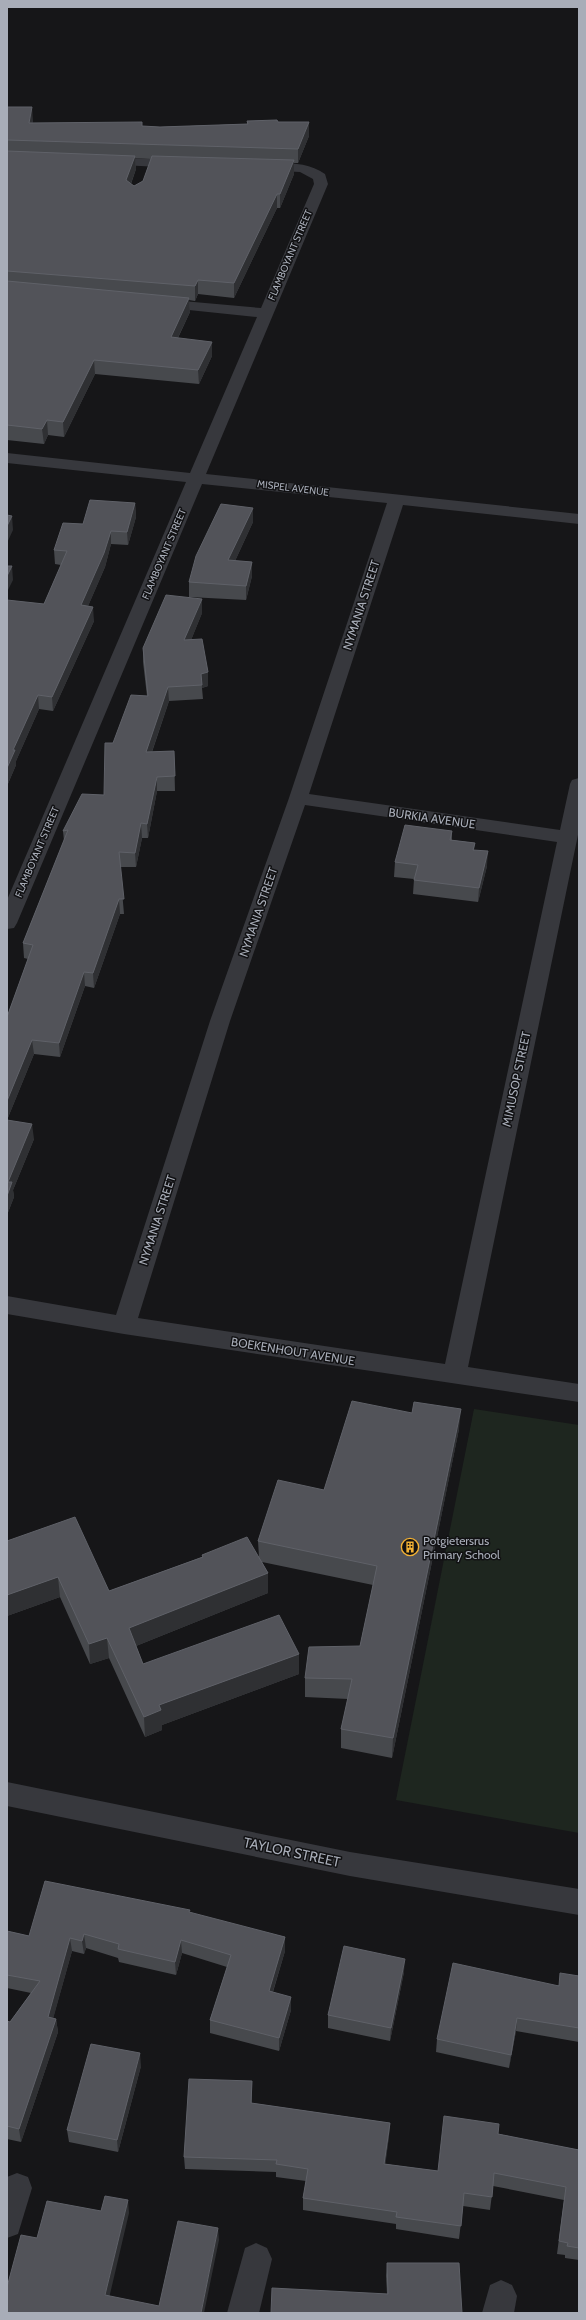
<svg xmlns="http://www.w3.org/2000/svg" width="586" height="2320" font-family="Cabin,sans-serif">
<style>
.green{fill:#1e261f}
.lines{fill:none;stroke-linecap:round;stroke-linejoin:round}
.minor{fill:#37383d;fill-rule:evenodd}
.wall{fill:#47494d;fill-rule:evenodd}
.shaded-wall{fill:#2f3033}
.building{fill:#525359;stroke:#5f6168}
.labels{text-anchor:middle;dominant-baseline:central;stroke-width:3;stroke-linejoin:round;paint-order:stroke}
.far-street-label{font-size:10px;fill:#a8adb8;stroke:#111113}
.street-label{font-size:12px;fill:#a8adb8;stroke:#111113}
.poi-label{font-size:12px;fill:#a8adb8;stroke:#111113;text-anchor:start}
.near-street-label{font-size:14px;fill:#a8adb8;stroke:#111113}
</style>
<rect width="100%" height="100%" fill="#161618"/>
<!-- green -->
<polygon class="green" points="474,1409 579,1425 579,1833 396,1800"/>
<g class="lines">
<!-- minor -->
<g class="minor">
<polygon points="106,157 180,160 187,164 180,168 101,164 99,161"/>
<path d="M 264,163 C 285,163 307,161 325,174 L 328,184 L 206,474 L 579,514 L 579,524 L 403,505 L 309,794 L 560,830 L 570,784 L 572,780 L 579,778 L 579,830 L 468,1367 L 579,1384 L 579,1402 L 124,1334 L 7,1314 L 7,1296 L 116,1315 L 210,1021 L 289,798 L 387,503 L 202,484 L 17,923 L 14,928 L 7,929 L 7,900 L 186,482 L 7,463 L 7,453 L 190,473 L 257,317 L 160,307 L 153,303 L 160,299 L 261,308 L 314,184 L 313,179 L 300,172 L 259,170 L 257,167 L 259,164 ZM 305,805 L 557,842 L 445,1364 L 138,1318 L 230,1021 Z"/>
<polygon points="7,1782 350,1852 579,1889 579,1915 350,1876 7,1806"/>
<polygon points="17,2173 28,2177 32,2188 18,2234 7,2238 7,2177"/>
<polygon points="256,2243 267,2248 272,2259 259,2313 227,2313 245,2248"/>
<polygon points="501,2280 512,2285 517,2296 514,2313 482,2313 490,2285"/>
</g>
</g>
<!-- wall -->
<g class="wall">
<path d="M 7,107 L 33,121 L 32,123 L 160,127 L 247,124 L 247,121 L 278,122 L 309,136 L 298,163 L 294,163 L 294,174 L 280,208 L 277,208 L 234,298 L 198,294 L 195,301 L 189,300 L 190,312 L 178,338 L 212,356 L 199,384 L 95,374 L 64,437 L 48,435 L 44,444 L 7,440 ZM 135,158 L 151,159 L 143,181 L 134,186 L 131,184 L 136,169 Z"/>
<polygon points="135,503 136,517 128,545 111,544 105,567 88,606 94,621 53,711 39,709 16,761 16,765 7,786 44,604 61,565 55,564 54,550 83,524"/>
<polygon points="253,508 253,522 235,561 252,562 252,576 246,600 189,597 189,582"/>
<polygon points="202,613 191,640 208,686 202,688 203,699 169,701 152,752 174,751 175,791 157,791 148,838 142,838 136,867 120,867 124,914 120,914 94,988 85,986 60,1057 34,1054 7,1120 34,1139 13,1190 14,1197 7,1215 7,1017 28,959 24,958 23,943 64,841 63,831 104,795 113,743 147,696 143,662 143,648"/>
<polygon points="452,831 452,840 475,843 474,850 487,866 478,902 413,894 414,879 394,877 395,862"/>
<polygon points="459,1429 392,1758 341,1748 341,1729 348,1699 305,1697 305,1678 360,1646 373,1585 262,1562 268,1573 268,1593 136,1646 143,1664 299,1654 299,1674 162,1725 162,1730 145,1737 109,1658 90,1664 60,1597 7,1616 7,1541 109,1591 202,1557 202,1555 259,1557 258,1541 324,1490"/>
<polygon points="190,1913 285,1937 285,1951 273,1992 291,2010 279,2051 210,2033 210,2020 227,1967 182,1953 176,1975 119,1962 118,1958 86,1948 84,1954 72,1951 53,2018 56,2019 58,2032 21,2142 7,2139 7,2021 10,2022 31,1993 7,1988 7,1931 29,1936"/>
<polygon points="404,1972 390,2041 328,2028 328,2015"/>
<polygon points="579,1976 579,2042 516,2031 509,2068 436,2052 437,2039"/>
<polygon points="141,2066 118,2152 69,2142 67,2130"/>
<polygon points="252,2081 252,2103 390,2123 389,2136 385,2164 438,2171 498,2134 579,2150 579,2260 565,2258 565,2255 557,2254 564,2200 493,2186 490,2210 463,2206 459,2239 396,2229 396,2224 303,2210 303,2198 306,2181 276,2177 276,2172 185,2169 184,2157"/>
<polygon points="387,2263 462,2313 387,2294 386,2276"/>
</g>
<!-- shaded-wall -->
<g class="shaded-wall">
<polygon points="32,107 33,121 30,137 29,123"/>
<polygon points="309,122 309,136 298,163 298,149"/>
<polygon points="135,156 136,169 127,194 126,180"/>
<polygon points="294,160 294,174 280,208 280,194"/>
<polygon points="277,194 277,208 234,298 234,283"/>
<polygon points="198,280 198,294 195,301 195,286"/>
<polygon points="189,298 190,312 171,352 171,337"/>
<polygon points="212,342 212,356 199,384 198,370"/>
<polygon points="94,360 95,374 64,437 63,422"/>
<polygon points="47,420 48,435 44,444 42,429"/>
<polygon points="135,503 136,517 128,545 127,532"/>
<polygon points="253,508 253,522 229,574 228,560"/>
<polygon points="12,516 13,530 7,543 7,526"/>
<polygon points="111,531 111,544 105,567 82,620 81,605"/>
<polygon points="252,562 252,576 246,600 246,586"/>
<polygon points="12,566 13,580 7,592 7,576"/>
<polygon points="202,599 202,613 185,655 184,640"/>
<polygon points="93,607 94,621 53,711 52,697"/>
<polygon points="208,672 208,686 202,688 201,674"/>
<polygon points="168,687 169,701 147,766 146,752"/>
<polygon points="38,695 39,709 16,761 16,765 7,786 7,768 13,750"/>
<polygon points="157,777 157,791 148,838 147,824"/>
<polygon points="141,823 142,838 136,867 135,853"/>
<polygon points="488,851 487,866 478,902 479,888"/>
<polygon points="119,899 120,914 94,988 93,973"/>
<polygon points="84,972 85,986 60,1057 59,1043"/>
<polygon points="32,1040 34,1054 7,1120 7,1101"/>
<polygon points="32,1124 34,1139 13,1190 14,1197 7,1215 7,1196 8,1182"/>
<polygon points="461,1409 459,1429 392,1758 393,1738"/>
<polygon points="268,1573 268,1593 131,1648 129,1628"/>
<polygon points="58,1577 60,1597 7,1616 7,1595"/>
<polygon points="107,1638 109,1658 90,1664 89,1644"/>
<polygon points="299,1654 299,1674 162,1725 162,1730 145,1737 144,1717 159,1705"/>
<polygon points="84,1934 86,1948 84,1954 82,1941"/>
<polygon points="285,1937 285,1951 269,2004 269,1991"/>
<polygon points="70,1938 72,1951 50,2030 48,2017"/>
<polygon points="181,1940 182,1953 176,1975 175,1962"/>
<polygon points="405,1959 404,1972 390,2041 391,2028"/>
<polygon points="291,1997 291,2010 279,2051 279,2038"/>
<polygon points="517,2018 516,2031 509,2068 511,2055"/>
<polygon points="56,2019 58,2032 21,2142 19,2129"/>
<polygon points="140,2053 141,2066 118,2152 117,2140"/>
<polygon points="252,2081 252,2094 251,2116 251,2103"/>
<polygon points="390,2123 389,2136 384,2176 384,2164"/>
<polygon points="128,2200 129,2213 107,2307 105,2295"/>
<polygon points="218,2228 219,2240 204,2313 201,2313"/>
</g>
<!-- building -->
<g class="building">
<polygon points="7,107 32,107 29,123 142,122 142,126 160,127 248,124 247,121 277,120 278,122 309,122 298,149 7,140"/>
<polygon points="7,151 135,156 126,180 134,186 143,181 152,156 294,160 280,194 277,194 234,283 198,280 195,286 7,271"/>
<polygon points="7,281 189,298 171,337 212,342 198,370 94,360 63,422 47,420 42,429 7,425"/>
<polygon points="90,500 135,503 127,532 111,531 104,553 81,605 93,607 52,697 38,695 13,750 15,750 7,768 7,600 44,604 67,551 54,550 63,523 83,524"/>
<polygon points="221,504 253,508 228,560 252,562 246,586 189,582 196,556"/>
<polygon points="7,515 12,516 7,526"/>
<polygon points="7,566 12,566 7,576"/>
<polygon points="166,595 202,599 184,640 202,639 208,672 201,674 202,685 168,687 146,752 174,751 175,776 157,777 147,824 141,823 135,853 119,852 124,899 119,899 93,973 84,972 59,1043 32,1040 7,1101 7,1017 33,945 23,943 68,830 63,831 82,794 104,795 105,743 113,743 131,695 148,696 143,648"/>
<polygon points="405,825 452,831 450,840 475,843 473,850 488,851 479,888 414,880 418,865 395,862"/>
<polygon points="7,1120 32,1124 8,1182 12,1182 7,1196"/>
<polygon points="352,1401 412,1413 414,1402 461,1409 393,1738 341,1729 352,1679 305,1678 309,1647 360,1646 377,1566 258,1541 278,1480 324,1490"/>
<polygon points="75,1517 109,1591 203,1557 202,1555 247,1537 268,1573 129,1628 143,1664 279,1615 299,1654 159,1705 161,1710 144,1717 107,1638 89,1644 58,1577 7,1595 7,1541"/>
<polygon points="45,1881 190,1910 189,1912 285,1937 269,1991 291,1997 279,2038 210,2020 231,1955 181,1940 175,1962 118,1949 119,1944 84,1934 82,1941 70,1938 48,2017 56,2019 19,2129 7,2126 7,2021 10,2022 40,1981 7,1975 7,1931 29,1936"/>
<polygon points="344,1946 405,1959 391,2028 328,2015"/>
<polygon points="453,1963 559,1986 560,1973 579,1976 579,2028 517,2018 511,2055 437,2039"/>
<polygon points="91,2044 140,2053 117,2140 67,2130"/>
<polygon points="189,2079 252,2081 251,2103 390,2123 384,2164 438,2171 444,2116 499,2124 498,2134 579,2150 579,2248 567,2246 568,2243 559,2241 566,2187 494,2173 492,2197 464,2193 461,2226 396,2217 397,2212 303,2198 308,2169 276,2164 277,2160 184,2157"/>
<polygon points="105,2196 128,2200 105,2295 159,2306 178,2221 218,2228 201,2313 7,2313 7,2287 21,2235 37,2238 47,2201 101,2211"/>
<polygon points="387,2263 459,2263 462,2313 271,2313 272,2288 388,2294"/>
</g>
<!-- icons -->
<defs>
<symbol id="building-ring" viewBox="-11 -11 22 22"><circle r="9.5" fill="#111113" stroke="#f2b134" stroke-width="1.5"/><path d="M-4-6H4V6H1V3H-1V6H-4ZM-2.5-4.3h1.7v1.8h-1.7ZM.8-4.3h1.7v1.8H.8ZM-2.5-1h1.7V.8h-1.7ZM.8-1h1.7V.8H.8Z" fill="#f2b134"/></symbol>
</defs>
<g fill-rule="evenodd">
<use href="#building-ring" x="400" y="1537" width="20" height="20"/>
</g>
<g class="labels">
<!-- far-street labels -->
<g class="far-street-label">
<text transform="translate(290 255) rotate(-67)">FLAMBOYANT STREET</text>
<text transform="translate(293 488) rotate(7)">MISPEL AVENUE</text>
<text transform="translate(164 554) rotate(-67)">FLAMBOYANT STREET</text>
<text transform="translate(37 852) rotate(-67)">FLAMBOYANT STREET</text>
</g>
<!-- street labels -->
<g class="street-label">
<text transform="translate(361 605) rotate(-72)">NYMANIA STREET</text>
<text transform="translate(432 818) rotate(8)">BURKIA AVENUE</text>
<text transform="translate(258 912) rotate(-71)">NYMANIA STREET</text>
<text transform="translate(516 1079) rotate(-78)">MIMUSOP STREET</text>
<text transform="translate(157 1220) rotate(-72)">NYMANIA STREET</text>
<text transform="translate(293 1351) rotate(9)">BOEKENHOUT AVENUE</text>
</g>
<!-- poi labels -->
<g class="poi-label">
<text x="423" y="1540">Potgietersrus<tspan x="423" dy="14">Primary School</tspan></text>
</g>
<!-- near-street labels -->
<g class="near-street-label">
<text transform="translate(292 1852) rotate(12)">TAYLOR STREET</text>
</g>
</g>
<!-- border -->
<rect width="586" height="2320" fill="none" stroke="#a8adb8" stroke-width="16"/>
</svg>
